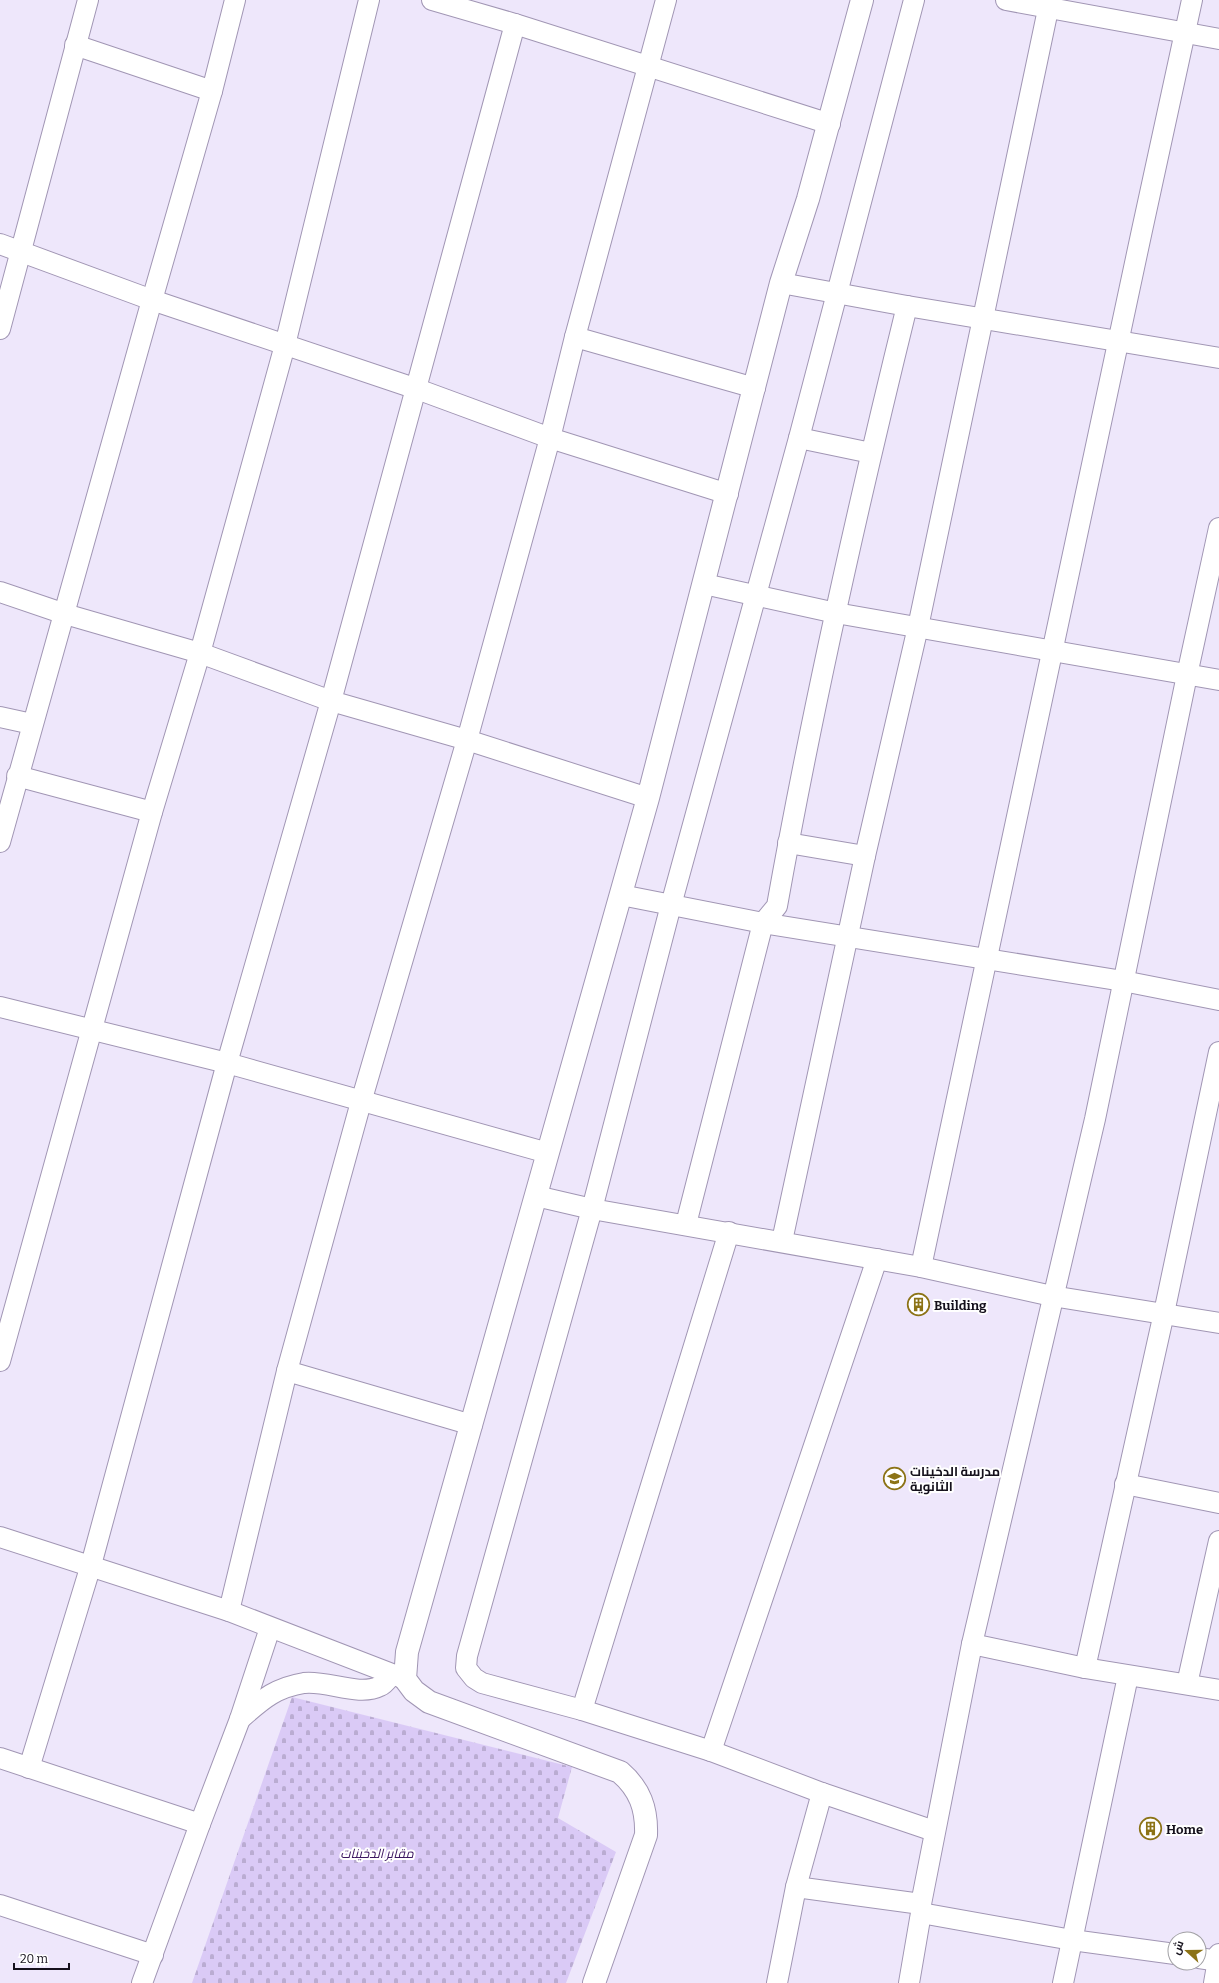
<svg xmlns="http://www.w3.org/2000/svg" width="1219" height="1983" font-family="Bitter,Cairo,serif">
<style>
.cemetery{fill:url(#cemetery-stones)}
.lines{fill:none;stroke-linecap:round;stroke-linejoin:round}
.street-casing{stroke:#a196b4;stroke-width:22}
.secondary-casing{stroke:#a196b4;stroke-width:24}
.street{stroke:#fff;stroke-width:20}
.secondary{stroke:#fff;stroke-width:22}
.labels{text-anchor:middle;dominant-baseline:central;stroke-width:4;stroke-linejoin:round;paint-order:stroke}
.poi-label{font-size:13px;font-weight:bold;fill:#15111c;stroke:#fff;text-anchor:start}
.park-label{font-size:13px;font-style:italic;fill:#3b1560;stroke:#fff}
</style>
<defs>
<pattern id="cemetery-stones" width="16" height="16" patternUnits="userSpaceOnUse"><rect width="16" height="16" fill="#dacaf6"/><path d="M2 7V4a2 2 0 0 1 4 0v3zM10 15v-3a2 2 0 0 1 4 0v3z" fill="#baacd2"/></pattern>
</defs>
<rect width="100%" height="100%" fill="#eee7fb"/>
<!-- cemetery -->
<polygon class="cemetery" points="292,1697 572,1767 558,1818 616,1852 566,1983 192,1983"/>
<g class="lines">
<defs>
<g id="street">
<polyline points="432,0 515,24 830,124"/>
<polyline points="914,0 799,438 671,905 592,1209 467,1656 466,1668 474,1678 482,1683 582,1710 711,1751 822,1793 934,1831"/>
<polyline points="1006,0 1219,39"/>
<polyline points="75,45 212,91"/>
<polyline points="0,244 152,300 417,389 550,438 728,494"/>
<polyline points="781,283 907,306 1219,358"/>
<polyline points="0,329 88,0"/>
<polyline points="575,337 755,388"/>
<polyline points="799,438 871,453"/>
<polyline points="704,584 836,613 1219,680"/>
<polyline points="0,592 65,614 200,653 331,701 467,740 648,798"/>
<polyline points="0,717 32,724"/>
<polyline points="17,776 152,812"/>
<polyline points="0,842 152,300 212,91 235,0"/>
<polyline points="788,843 865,856"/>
<polyline points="621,895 763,923 1123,981 1219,1000"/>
<polyline points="0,1007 227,1063 548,1153"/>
<polyline points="536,1196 592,1209 921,1267 1052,1296 1219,1323"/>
<path d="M 686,1224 L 763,923 L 777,906 C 813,704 858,505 907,306"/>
<polyline points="782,1241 865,856 918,627 1050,0"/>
<path d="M 921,1267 C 1014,846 1099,422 1192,0"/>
<polyline points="0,1361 152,812 200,653 285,345 369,0"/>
<polyline points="287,1371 472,1425"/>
<polyline points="1125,1484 1219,1503"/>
<polyline points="0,1537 229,1611 405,1679"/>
<polyline points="229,1611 287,1371 361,1102 467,740 550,438 575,337 666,0"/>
<polyline points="972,1644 1085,1668 1219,1690"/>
<polyline points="1085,1668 1164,1313 1219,1052"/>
<polyline points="1187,1684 1219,1541"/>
<polyline points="582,1710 729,1232"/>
<path d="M 240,1719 C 262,1700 274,1688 304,1683 C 327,1680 359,1697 380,1686 C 385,1684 388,1679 391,1675"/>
<polyline points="711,1751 877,1259"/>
<polyline points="0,1758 200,1824"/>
<polyline points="29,1768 91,1565 227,1063 331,701 515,24"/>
<polyline points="796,1887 921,1904"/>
<polyline points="0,1905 153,1955"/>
<polyline points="921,1913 1072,1940 1175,1954"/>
<polyline points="1199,1958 1219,1961"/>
<polyline points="142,1983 200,1824 240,1719 270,1628"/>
<polyline points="777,1983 796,1887 822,1793"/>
<polyline points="909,1983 921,1913 921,1904 972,1644 1095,1119 1187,675 1219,528"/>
<polyline points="1063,1983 1128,1676"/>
<polyline points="1214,1983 1219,1954"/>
</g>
<path id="secondary" d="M 594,1983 L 646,1835 C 647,1809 640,1789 620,1772 L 429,1702 L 414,1691 L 405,1679 L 407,1652 L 648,798 L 781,283 L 808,199 L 862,0"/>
</defs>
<!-- street casing -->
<use href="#street" class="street-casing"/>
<!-- secondary casing -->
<use href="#secondary" class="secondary-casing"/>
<!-- street -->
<use href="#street" class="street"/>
<!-- secondary -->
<use href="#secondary" class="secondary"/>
</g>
<!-- icons -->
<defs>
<symbol id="building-ring" viewBox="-11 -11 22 22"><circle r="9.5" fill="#fff" stroke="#8c7316" stroke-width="1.5"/><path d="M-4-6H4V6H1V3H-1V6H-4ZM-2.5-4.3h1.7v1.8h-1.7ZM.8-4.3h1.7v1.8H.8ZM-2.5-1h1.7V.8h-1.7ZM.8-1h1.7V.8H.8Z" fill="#8c7316"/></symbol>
<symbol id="school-ring" viewBox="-11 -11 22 22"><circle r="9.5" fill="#fff" stroke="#8c7316" stroke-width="1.5"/><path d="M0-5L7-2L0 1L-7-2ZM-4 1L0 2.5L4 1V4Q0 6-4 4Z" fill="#8c7316"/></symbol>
</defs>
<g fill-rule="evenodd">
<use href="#building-ring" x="906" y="1292" width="25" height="25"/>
<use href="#school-ring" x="882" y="1466" width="25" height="25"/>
<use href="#building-ring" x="1138" y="1816" width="25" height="25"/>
</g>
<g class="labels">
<!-- poi labels -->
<g class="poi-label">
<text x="934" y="1305">Building</text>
<text x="910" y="1471">مدرسة الدخينات<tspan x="910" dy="15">الثانوية</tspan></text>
<text x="1166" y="1829">Home</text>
</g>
<!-- park labels -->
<g class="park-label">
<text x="377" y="1853">مقابر الدخينات</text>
</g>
</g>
<!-- north arrow -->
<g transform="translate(1187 1951) rotate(291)"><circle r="19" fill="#ffffff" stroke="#a1a0a4"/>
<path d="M0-3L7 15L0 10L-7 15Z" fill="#8c7316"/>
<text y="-6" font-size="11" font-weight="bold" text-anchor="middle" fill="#15111c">ش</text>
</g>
<!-- scale -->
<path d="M14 1963v6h55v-6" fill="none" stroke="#15111c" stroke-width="2"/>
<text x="20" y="1963" font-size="12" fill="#15111c" stroke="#ffffff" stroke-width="3" paint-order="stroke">20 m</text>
</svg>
